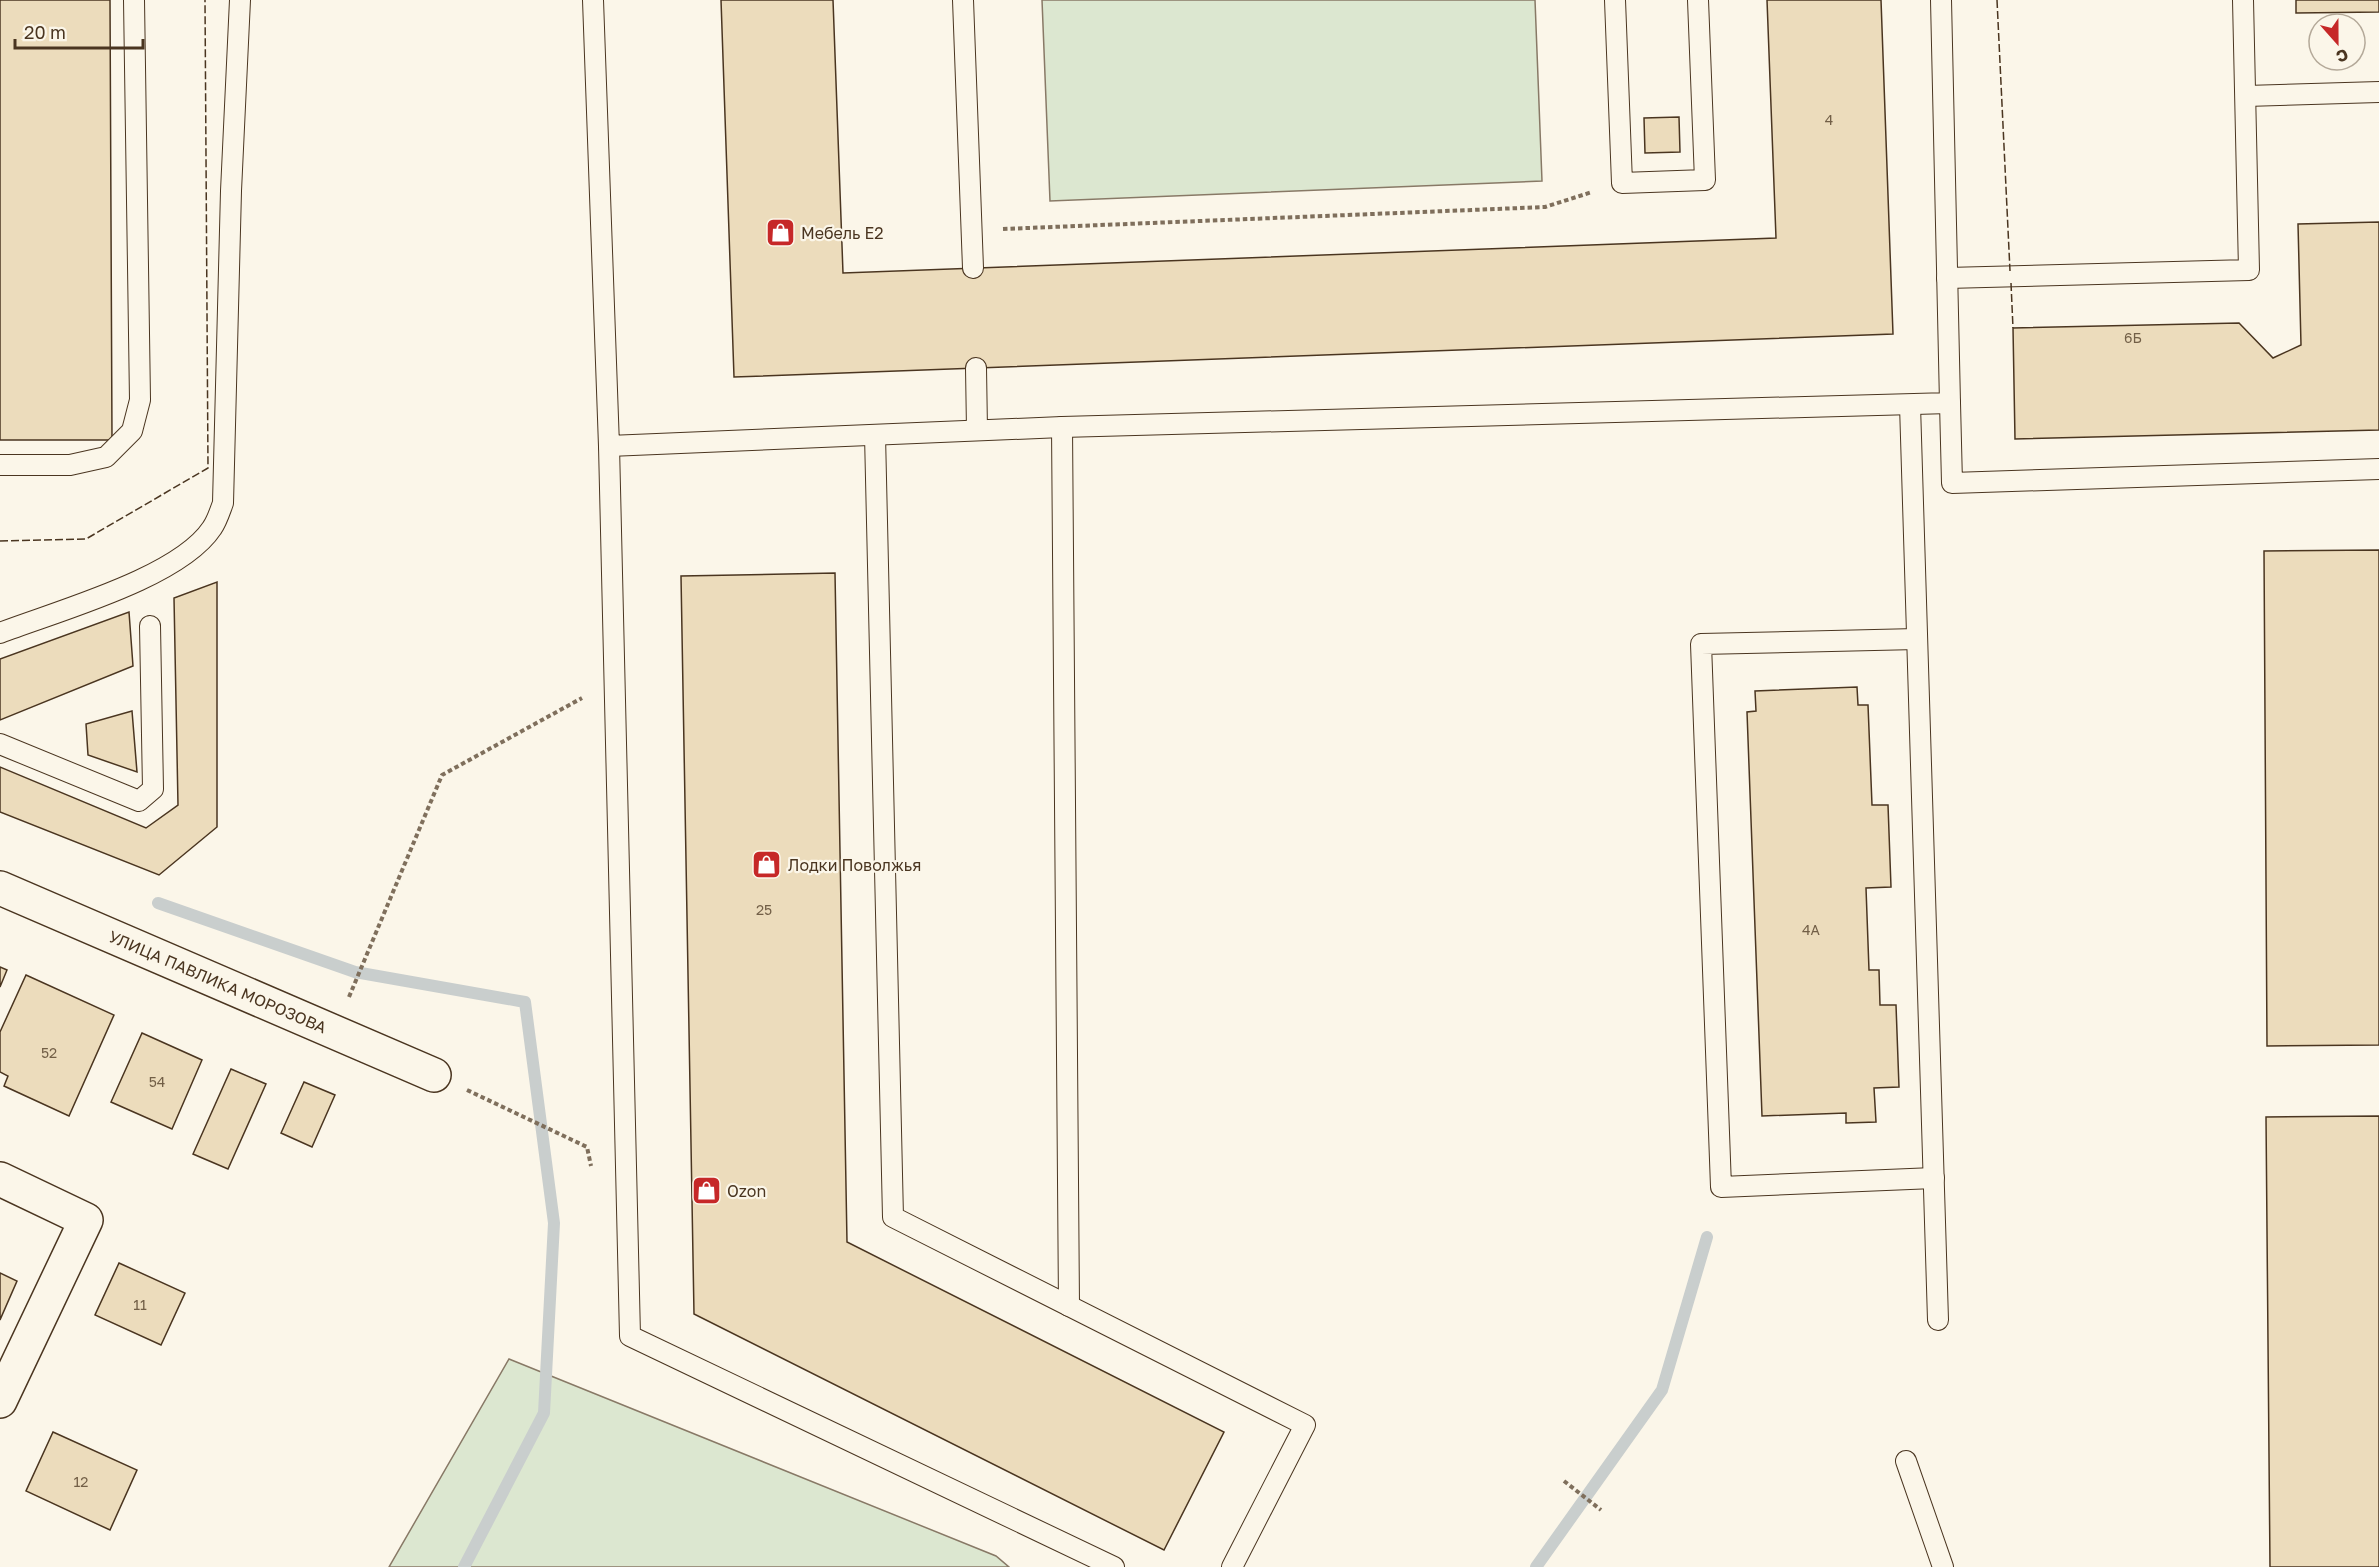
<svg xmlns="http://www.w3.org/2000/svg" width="2379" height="1567" font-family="'Golos Text',sans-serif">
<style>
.green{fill:#dce7d0;stroke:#887966;stroke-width:1.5}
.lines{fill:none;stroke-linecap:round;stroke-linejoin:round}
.stream{stroke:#c9cecd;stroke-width:12}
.building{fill:#ecdcbc;stroke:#4a3520;stroke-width:1.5}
.service-casing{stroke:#4a3520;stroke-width:22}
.minor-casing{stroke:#4a3520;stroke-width:36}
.path{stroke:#7f6f5c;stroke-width:4;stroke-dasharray:4.5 3;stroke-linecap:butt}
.service{stroke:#fbf6e9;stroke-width:20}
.minor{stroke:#fbf6e9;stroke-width:33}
.fence{stroke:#4a3520;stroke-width:1.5;stroke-dasharray:8 3;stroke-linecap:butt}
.labels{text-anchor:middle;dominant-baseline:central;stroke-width:4.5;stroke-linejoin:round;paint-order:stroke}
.number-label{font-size:14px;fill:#725f47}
.poi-label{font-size:16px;fill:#4a3520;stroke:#fbf6e9;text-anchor:start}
.street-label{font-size:16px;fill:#4a3520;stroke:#fbf6e9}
</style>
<rect width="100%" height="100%" fill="#fbf6e9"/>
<!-- green -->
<g class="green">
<polygon points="1042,0 1535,0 1542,181 1050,201"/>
<polygon points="509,1359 996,1556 1009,1567 389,1567"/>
</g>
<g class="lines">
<!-- stream -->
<g class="stream">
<polyline points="158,903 355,972 525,1002 554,1223 544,1413 464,1567"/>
<polyline points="1536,1567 1662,1390 1707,1237"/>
</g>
</g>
<!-- building -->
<g class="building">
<polygon points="0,0 110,0 112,440 0,440"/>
<polygon points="721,0 833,0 843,273 1776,238 1767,0 1881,0 1893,334 734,377"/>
<polygon points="2296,0 2379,0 2379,12 2296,13"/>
<polygon points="1679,117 1680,152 1645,153 1644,118"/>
<polygon points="2379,222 2379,430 2015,439 2013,328 2239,323 2273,358 2301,345 2298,224"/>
<polygon points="2379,550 2379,1045 2267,1046 2264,551"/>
<polygon points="835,573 847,1242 1224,1432 1164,1550 694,1314 681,576"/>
<polygon points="217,582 217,827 159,875 0,812 0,767 146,828 178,805 174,598"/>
<polygon points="129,612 133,666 0,720 0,659"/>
<polygon points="1857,687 1858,705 1868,705 1872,805 1888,805 1891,887 1866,888 1869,970 1879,970 1880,1005 1896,1005 1899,1087 1874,1088 1876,1122 1846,1123 1846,1113 1762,1116 1747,712 1756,711 1755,691"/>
<polygon points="132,711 137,772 88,755 86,724"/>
<polygon points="0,967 7,970 0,987"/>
<polygon points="26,975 114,1015 69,1116 4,1086 8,1076 0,1072 0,1032"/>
<polygon points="142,1033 202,1060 172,1129 111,1102"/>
<polygon points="231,1069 266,1084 228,1169 193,1154"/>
<polygon points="304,1082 335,1095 312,1147 281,1133"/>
<polygon points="2379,1116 2379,1567 2270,1567 2266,1117"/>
<polygon points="119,1263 185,1293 161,1345 95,1315"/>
<polygon points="0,1273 17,1281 0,1320"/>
<polygon points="53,1432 137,1470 110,1530 26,1491"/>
</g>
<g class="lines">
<defs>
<g id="service">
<polyline points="593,0 609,446 1062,427 1950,403 1941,0"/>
<polyline points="963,0 973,268"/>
<polyline points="1615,0 1622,183 1705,180 1698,0"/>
<polyline points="2246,96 2379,92"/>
<polyline points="1947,278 2249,270 2243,0"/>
<polyline points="976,368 977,430"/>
<polyline points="1950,403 1952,483 2379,469"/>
<polyline points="1910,405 1938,1320"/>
<polyline points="1062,427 1069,1306"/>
<polyline points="875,435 893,1217 1305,1425 1232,1567"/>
<polyline points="609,446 630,1336 1114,1567"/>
<polyline points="0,465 70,465 106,457 132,431 140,400 134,0"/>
<path d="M 0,633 C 57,611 179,578 212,528 C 217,521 220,511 223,503 L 231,191 L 240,0"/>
<polyline points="1917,639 1701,644 1721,1187 1934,1178"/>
<polyline points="0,744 139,801 153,789 150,626"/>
<polyline points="1906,1461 1943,1567"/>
</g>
<g id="minor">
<path id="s1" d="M 0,888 L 434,1075"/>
<polyline points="0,1179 86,1220 0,1401"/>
</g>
</defs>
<!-- service casing -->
<use href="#service" class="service-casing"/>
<!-- minor casing -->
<use href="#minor" class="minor-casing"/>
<!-- path -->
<g class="path">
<polyline points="1003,229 1545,207 1592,192"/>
<polyline points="349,997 442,775 582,698"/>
<polyline points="467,1090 587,1147 591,1166"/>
<polyline points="1564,1481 1601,1510"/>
</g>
<!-- service -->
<use href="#service" class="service"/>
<!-- minor -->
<use href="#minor" class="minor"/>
<!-- fence -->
<g class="fence">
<polyline points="1997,0 2010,271"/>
<polyline points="2011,283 2013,328"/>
<polyline points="0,541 86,539 208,468 205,0"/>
</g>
</g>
<!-- icons -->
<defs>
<symbol id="shop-square" viewBox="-11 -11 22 22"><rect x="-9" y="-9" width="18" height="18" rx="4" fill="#c62828" stroke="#fbf6e9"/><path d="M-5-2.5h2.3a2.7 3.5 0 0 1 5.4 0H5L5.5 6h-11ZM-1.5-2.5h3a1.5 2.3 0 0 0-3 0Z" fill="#fff"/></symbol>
</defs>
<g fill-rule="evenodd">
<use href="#shop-square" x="764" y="216" width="33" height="33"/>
<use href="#shop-square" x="750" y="848" width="33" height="33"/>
<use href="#shop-square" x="690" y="1174" width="33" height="33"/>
</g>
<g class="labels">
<!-- number labels -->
<g class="number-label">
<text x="1829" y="119">4</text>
<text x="2133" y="337">6Б</text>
<text x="764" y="909">25</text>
<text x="1811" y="929">4А</text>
<text x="49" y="1052">52</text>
<text x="157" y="1081">54</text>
<text x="140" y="1304">11</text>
<text x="81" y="1481">12</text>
</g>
<!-- poi labels -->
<g class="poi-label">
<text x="801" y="233">Мебель Е2</text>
<text x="788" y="865">Лодки Поволжья</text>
<text x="727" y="1191">Ozon</text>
</g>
<!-- street labels -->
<g class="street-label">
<text stroke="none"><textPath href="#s1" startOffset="237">УЛИЦА ПАВЛИКА МОРОЗОВА</textPath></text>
</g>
</g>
<!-- north arrow -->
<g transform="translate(2337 42) rotate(159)"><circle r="28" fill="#fbf6e9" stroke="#b4a999" stroke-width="1.5"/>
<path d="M0-4.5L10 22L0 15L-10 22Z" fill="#c62828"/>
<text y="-9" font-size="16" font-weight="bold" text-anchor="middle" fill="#4a3520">С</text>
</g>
<!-- scale -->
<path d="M15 39v9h128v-9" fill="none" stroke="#4a3520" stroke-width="3"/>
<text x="24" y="39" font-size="18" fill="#4a3520" stroke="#fbf6e9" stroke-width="4.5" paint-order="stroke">20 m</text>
</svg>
